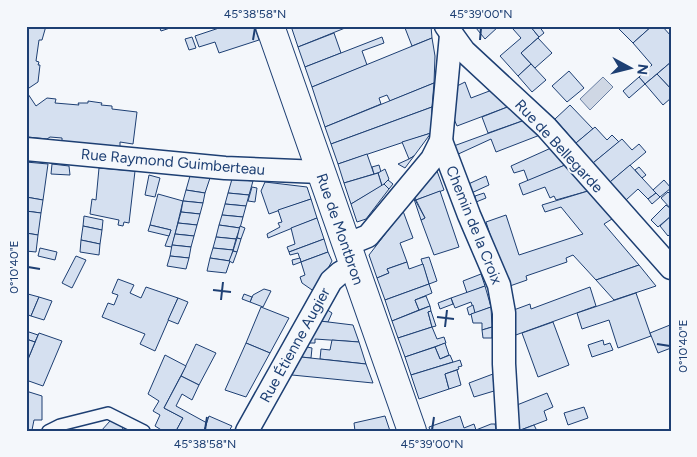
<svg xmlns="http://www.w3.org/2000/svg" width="697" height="457" font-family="Figtree,sans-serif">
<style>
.water{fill:#cfd7e4;stroke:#687fa3}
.building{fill:#d5e0f0;stroke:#1d3f73}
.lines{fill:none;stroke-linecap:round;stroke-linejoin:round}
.lane-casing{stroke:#1d3f73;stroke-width:14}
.street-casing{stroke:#1d3f73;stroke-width:25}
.secondary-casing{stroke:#1d3f73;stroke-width:30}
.lane{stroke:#f4f7fb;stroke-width:11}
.street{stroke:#f4f7fb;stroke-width:22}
.secondary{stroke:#f4f7fb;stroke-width:28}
.ticks{fill:none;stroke:#1d3f73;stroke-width:2}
.labels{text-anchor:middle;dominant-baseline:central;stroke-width:4;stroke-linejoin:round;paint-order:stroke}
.street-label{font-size:15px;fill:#1d3f73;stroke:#f4f7fb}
.neatline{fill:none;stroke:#1d3f73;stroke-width:2}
.ticks-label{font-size:12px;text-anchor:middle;fill:#1d3f73}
</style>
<rect width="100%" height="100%" fill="#f4f7fb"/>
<!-- water -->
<polygon class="water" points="603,77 613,87 590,110 580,99"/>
<!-- building -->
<g class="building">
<polygon points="26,26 46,26 42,40 39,40 36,61 39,62 38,65 40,65 38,82 26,90"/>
<polygon points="159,26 176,26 161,31"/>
<polygon points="225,26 254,26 259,40 219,53 215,42 199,47 195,36"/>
<polygon points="291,26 344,26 345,28 298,47"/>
<polygon points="410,26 431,26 432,38 412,46 405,28"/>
<polygon points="478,26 499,26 485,39 476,28"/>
<polygon points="516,26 530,26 539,37 521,53 531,64 518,76 500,56 521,38 513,29"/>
<polygon points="530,26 539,26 544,33 539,37"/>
<polygon points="622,26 652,26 633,43 619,29"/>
<polygon points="652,26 662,26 671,36 671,62 645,84 639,77 652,65 633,43"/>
<polygon points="334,33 341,53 305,67 298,47"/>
<polygon points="192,37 196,48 189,50 185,39"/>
<polygon points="382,37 384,43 362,51 367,65 312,87 305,67"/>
<polygon points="432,38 435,56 434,83 390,101 387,95 379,98 381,104 325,127 312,87"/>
<polygon points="538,38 552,53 535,68 521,53"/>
<polygon points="671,62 671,89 657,74"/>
<polygon points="531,64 546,80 532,92 518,76"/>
<polygon points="569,71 584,88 567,102 552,86"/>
<polygon points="657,74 671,89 671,98 663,105 645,84"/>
<polygon points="639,77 645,84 629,98 623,91"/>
<polygon points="465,82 471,98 492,90 510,106 457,126 454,119 455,87"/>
<polygon points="434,83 432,107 331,144 325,127"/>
<polygon points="26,91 36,106 47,98 56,99 55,103 79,105 78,103 88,103 88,101 102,103 101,105 112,106 112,109 137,112 133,144 120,142 120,147 62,142 62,138 50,137 47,139 27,137"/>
<polygon points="570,105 593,129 576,143 555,119"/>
<polygon points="510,106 525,120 488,133 482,117"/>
<polygon points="432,107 431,133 338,164 331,144"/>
<polygon points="525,120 540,135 496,152 491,139 454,156 451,147"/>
<polygon points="595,127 607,140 612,135 619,142 593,163 576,143"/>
<polygon points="431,133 414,156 409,159 402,142"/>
<polygon points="622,139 632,150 639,144 646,152 610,182 593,163"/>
<polygon points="551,148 565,165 528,181 524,170 514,173 511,166"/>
<polygon points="367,154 374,174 344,183 338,164"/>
<polygon points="414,156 405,168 398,164 409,159"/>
<polygon points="26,162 48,164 43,200 26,197"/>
<polygon points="52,164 69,166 70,175 51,174"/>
<polygon points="379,165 381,172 374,174 372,167"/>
<polygon points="565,165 588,191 556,200 554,196 550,198 545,187 523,195 519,184"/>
<polygon points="630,165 656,193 648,199 638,189 626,200 610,182"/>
<polygon points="639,167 646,175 642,178 635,170"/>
<polygon points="99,168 135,171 129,223 124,222 123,226 118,225 119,220 90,214 92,199 96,200"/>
<polygon points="385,169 389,179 382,186 378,173"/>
<polygon points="434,169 437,171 444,190 416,200 414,196"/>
<polygon points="378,173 382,186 351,204 344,183"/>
<polygon points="149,175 160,178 155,197 145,195"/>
<polygon points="190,176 210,178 205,193 186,190"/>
<polygon points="486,176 489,185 467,195 464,186"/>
<polygon points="232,179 253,181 249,195 228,193"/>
<polygon points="388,180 393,184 389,189 384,184"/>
<polygon points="664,180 671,188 660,197 653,190"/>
<polygon points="265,182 307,187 311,199 269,214 261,191"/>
<polygon points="384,184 389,189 366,219 357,222 351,204"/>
<polygon points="252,187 257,188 255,202 248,201"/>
<polygon points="186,190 205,193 203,203 183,201"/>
<polygon points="440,191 459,247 434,255 421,220 425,218 416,200"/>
<polygon points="588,191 612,219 604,224 639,265 596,280 573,255 566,258 567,262 526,276 527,280 507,287 486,222 506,215 519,255 583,234 561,207 545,212 542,205"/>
<polygon points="668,192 671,195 671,209 661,198"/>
<polygon points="228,193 249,195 246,206 225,204"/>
<polygon points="484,193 486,198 476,202 475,196"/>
<polygon points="656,193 660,197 652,204 648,199"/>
<polygon points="158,194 183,201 172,247 165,246 171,230 150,225"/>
<polygon points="413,196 425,218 421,220"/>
<polygon points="26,197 43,200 41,213 26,211"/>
<polygon points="311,199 317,218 268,238 267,234 280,227 278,223 282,222 278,210"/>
<polygon points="183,201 203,203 200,214 181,212"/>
<polygon points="225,204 246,206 243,217 222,215"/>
<polygon points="666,205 671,209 671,216 658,227 651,220"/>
<polygon points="26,211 41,213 38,235 26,233"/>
<polygon points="403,211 413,238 400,243 407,262 387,269 389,273 377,278 369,255"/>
<polygon points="181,212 200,214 197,225 178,223"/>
<polygon points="222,215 243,217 240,228 219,225"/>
<polygon points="84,216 103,220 102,230 83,226"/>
<polygon points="671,216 671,233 668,236 660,226"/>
<polygon points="317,218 324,239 289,252 287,247 295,244 291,228"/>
<polygon points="178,223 197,225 194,236 175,234"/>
<polygon points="150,225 171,230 169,236 148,231"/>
<polygon points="219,225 240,228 236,239 216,237"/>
<polygon points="83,226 102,230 100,244 81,240"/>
<polygon points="240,226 245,228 241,239 237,238"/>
<polygon points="26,233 38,235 36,252 26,251"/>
<polygon points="175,234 194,236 191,247 172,245"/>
<polygon points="216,237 236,239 233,250 213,248"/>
<polygon points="237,238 241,239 237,252 233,251"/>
<polygon points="324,239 328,252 301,262 298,253 290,255 289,252"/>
<polygon points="81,240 100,244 99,255 80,252"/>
<polygon points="172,245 191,247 189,258 170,256"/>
<polygon points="40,248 57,252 55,260 38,256"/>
<polygon points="213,248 233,250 230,261 210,258"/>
<polygon points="233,251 237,252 233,263 229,261"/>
<polygon points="328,252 332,261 315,292 302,283 300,277 305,275 301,262"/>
<polygon points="76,256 86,260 72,288 62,283"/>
<polygon points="170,256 189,258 186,269 167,266"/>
<polygon points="429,257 437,281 429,284 421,259"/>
<polygon points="210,258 230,261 226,273 207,271"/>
<polygon points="300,258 301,262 293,265 292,260"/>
<polygon points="407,262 409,269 423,264 429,284 385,300 377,278 389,273 387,269"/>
<polygon points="639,265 656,286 614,300 596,280"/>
<polygon points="481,274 485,286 467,293 463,281"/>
<polygon points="118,279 134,285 130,293 141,298 146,287 178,298 155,351 140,344 145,334 102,317 108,303 114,305 118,295 112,293"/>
<polygon points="429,284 432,293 415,300 419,310 392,321 385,300"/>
<polygon points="485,286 491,307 475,313 471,302 455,308 451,298"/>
<polygon points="590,287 596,306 513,336 511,311 530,304 531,309"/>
<polygon points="264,289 271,291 263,307 250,302 253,295"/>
<polygon points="636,293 651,336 618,348 609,320 582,329 577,313"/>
<polygon points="28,294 39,297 31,316 26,314"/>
<polygon points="244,294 252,297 250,302 242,299"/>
<polygon points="426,296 430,306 419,310 415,300"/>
<polygon points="39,297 52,301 44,320 31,316"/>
<polygon points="178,298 188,302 178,324 168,320"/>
<polygon points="451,298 453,304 440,309 438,303"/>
<polygon points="473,305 475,313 469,315 467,308"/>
<polygon points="430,306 431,311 428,312 432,327 398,338 392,321"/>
<polygon points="261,307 289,318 270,353 246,343"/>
<polygon points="491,307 492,327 482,330 482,323 473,323 471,314"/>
<polygon points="326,309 332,313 328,322 320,321"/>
<polygon points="431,311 436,326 432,327 428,312"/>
<polygon points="320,321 353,325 359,342 315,339 315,343 309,343"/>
<polygon points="553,322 569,365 538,377 522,333"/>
<polygon points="670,325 671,348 658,353 650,333"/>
<polygon points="432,327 437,339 444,337 446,343 405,357 398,338"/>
<polygon points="492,327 492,338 483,338 482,330"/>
<polygon points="26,331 38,335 35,342 26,339"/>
<polygon points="39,333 62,341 43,386 26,380 26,364"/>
<polygon points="26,339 35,342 26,364"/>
<polygon points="332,340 359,342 366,364 320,359 321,349 330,350"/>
<polygon points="603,340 604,345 610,343 613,350 592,357 588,345"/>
<polygon points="246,343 270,353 246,397 225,390"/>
<polygon points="445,343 449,355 440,359 435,347"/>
<polygon points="196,344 216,353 199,385 181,376"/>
<polygon points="307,347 312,348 311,358 301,357"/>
<polygon points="435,347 440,359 450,355 453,362 411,375 405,357"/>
<polygon points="165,355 186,366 164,408 183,418 176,431 163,431 155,426 160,415 153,411 159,401 148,394"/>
<polygon points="301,357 366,364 373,383 292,375"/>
<polygon points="460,360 462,366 458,367 459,369 445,374 449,389 419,399 411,375"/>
<polygon points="457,370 461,385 449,389 445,374"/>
<polygon points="493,374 494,391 474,397 469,383"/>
<polygon points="181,376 199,385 192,400 182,394 176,406 207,423 204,431 176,431 183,418 164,408"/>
<polygon points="26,391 42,396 42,420 34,420 32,430 26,429"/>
<polygon points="547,393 553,407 544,411 547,420 518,431 512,407"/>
<polygon points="584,407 588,418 568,425 564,413"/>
<polygon points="209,416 232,426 229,431 204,431"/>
<polygon points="385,416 390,431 355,431 354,423"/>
<polygon points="460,416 464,428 474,424 476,430 491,424 495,424 496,429 490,431 430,431 429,427"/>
<polygon points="115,420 123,428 121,431 101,431 110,421"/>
<polygon points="534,425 537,431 518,431"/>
</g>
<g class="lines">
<defs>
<polyline id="lane" points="48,431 60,425 108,413 144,431"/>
<g id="street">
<polyline points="446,26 464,51 546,127 671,268"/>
<polyline points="441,141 469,215 499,285 504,313 504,364 508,431"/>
<polyline points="26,149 225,168 320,172"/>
<polyline points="346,245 368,236 432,159 441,141 451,35"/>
<polyline points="247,431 331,281 340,273 352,266"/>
</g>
<polyline id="secondary" points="270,26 412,431"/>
</defs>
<!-- lane casing -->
<use href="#lane" class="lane-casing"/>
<!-- street casing -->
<use href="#street" class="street-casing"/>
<!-- secondary casing -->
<use href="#secondary" class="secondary-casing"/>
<!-- lane -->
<use href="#lane" class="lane"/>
<!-- street -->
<use href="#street" class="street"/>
<!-- secondary -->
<use href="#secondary" class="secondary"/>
</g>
<!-- ticks -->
<path class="ticks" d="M 253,40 L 255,28M 480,40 L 481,28M 28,267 L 40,269M 213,290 L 231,292M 221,300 L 223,282M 437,317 L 454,319M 445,327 L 447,310M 657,344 L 670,346M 205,430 L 207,417M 432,430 L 434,417"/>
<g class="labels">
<!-- street labels -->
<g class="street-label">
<text transform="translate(559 146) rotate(47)">Rue de Bellegarde</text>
<text transform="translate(173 162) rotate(5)">Rue Raymond Guimberteau</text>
<text transform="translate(474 225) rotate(68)">Chemin de la Croix</text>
<text transform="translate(340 229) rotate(71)">Rue de Montbron</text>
<text transform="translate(295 345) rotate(-61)">Rue Étienne Augier</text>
</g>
</g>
<!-- border -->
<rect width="697" height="457" fill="none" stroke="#f4f7fb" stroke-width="55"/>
<!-- north arrow -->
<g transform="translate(630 68) rotate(97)" stroke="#f4f7fb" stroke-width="4" paint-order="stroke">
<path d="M0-4L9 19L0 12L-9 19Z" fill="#1d3f73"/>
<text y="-8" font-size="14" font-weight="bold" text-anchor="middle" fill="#1d3f73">N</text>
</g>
<rect x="28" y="28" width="642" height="402" class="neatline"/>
<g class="ticks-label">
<text x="255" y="18">45°38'58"N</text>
<text x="481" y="18">45°39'00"N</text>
<text transform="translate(14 267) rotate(-90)" y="4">0°10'40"E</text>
<text transform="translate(683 346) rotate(-90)" y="4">0°10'40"E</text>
<text x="205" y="448">45°38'58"N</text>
<text x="432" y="448">45°39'00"N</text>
</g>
</svg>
